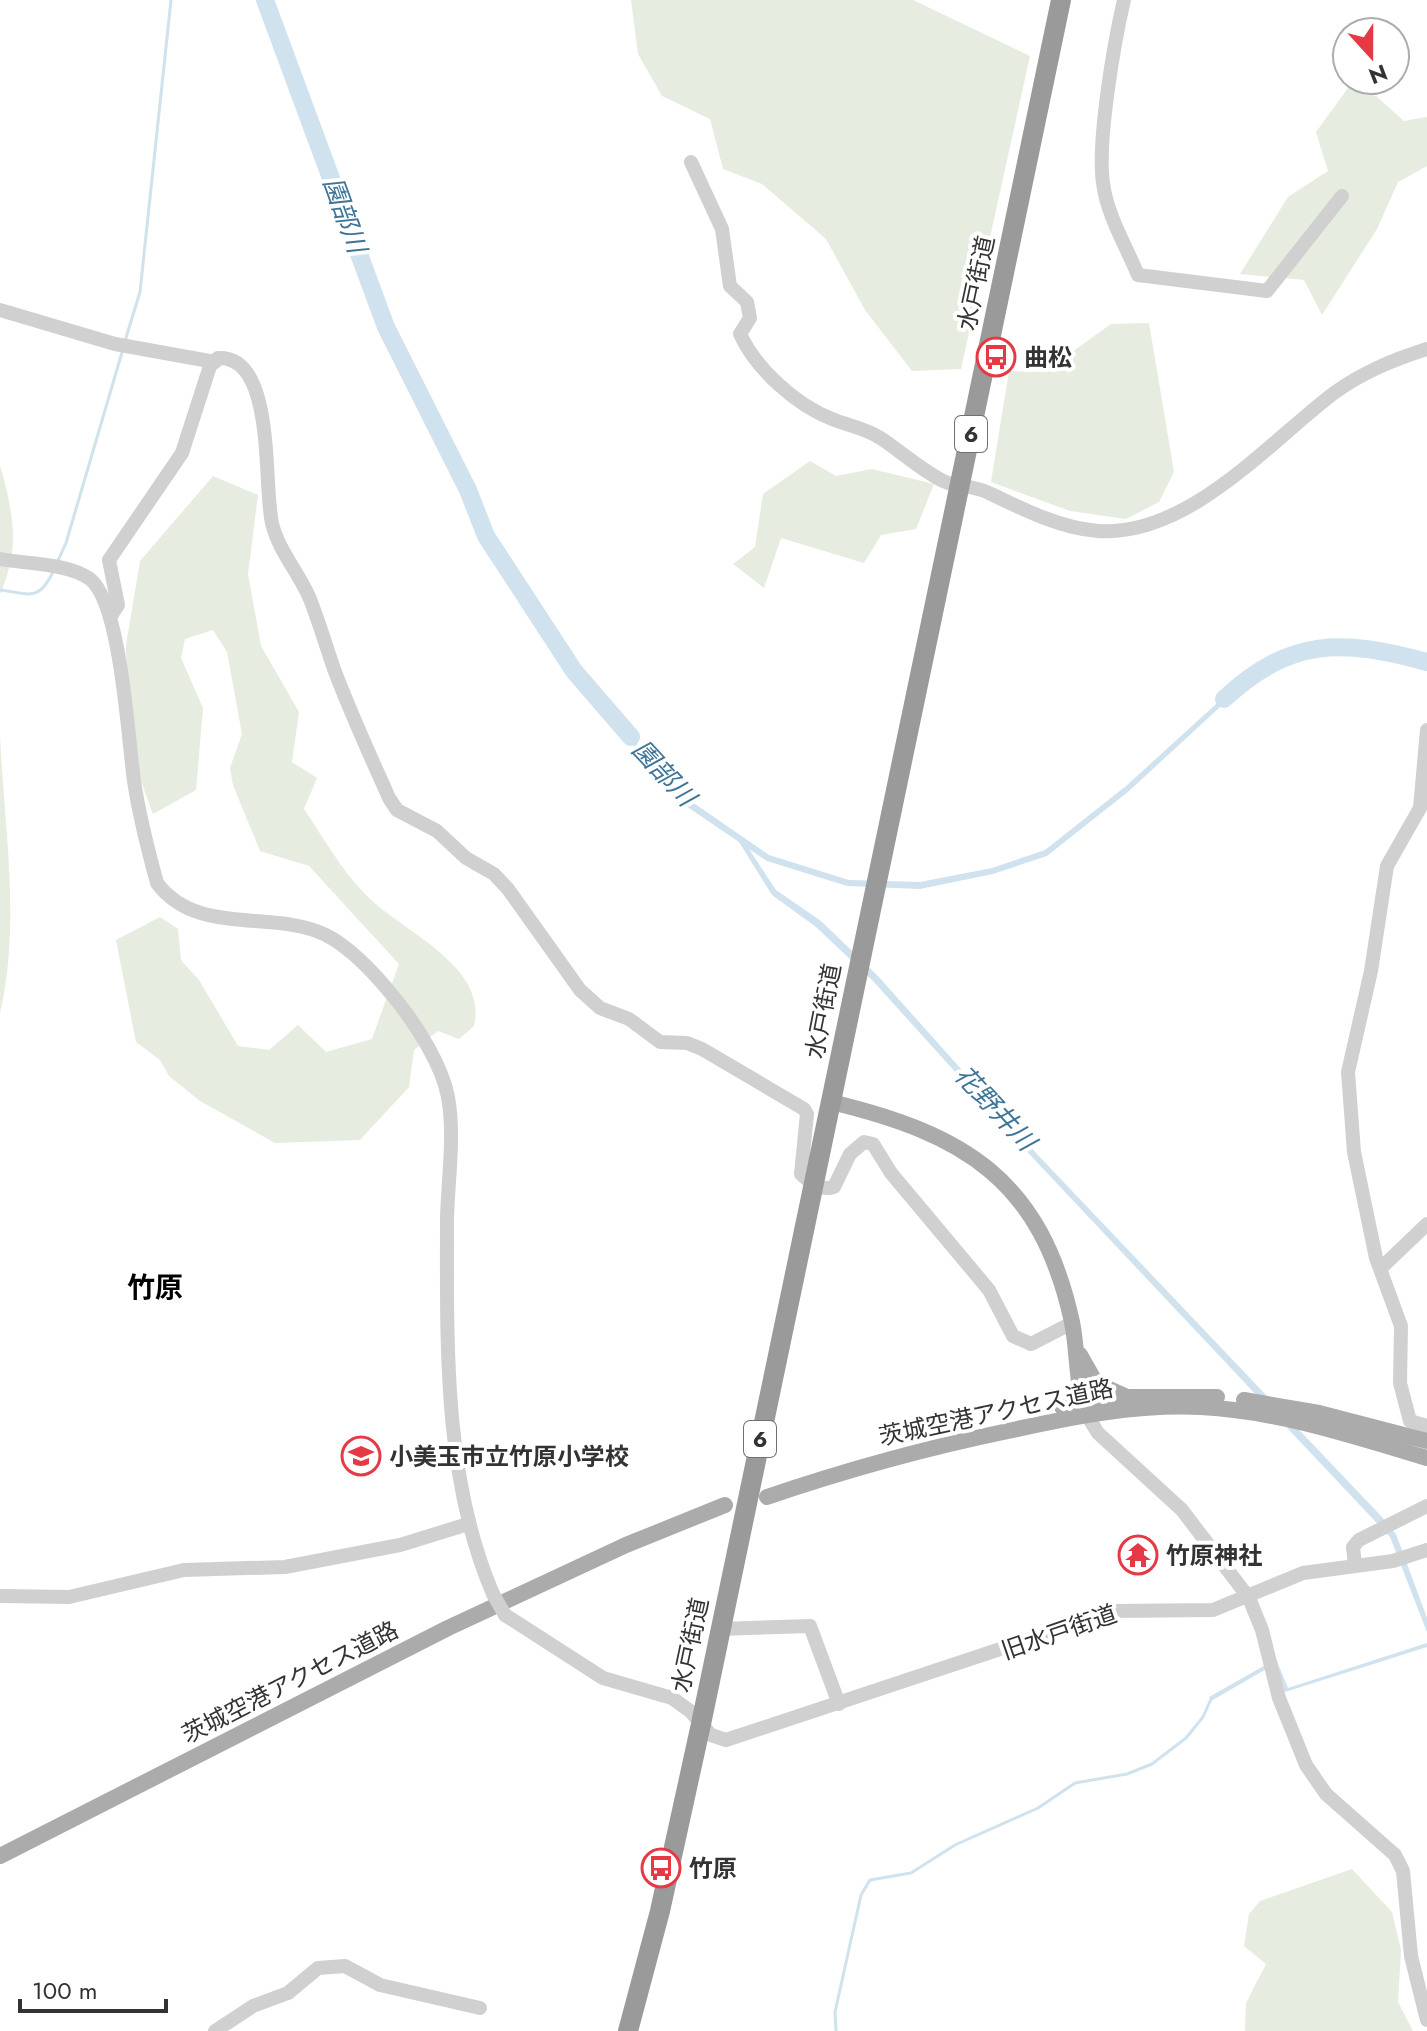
<svg xmlns="http://www.w3.org/2000/svg" width="1427" height="2031" font-family="Jost,'Noto Sans JP',sans-serif">
<style>
.green{fill:#e6ecdf}
.water{fill:#cfe2ee}
.lines{fill:none;stroke-linecap:round;stroke-linejoin:round}
.stream{stroke:#cfe2ee;stroke-width:3}
.river{stroke:#cfe2ee;stroke-width:18}
.minor{stroke:#d0d0d0;stroke-width:14}
.major{stroke:#ababab;stroke-width:16}
.highway{stroke:#9a9a9a;stroke-width:20}
.minor-bridge{stroke:#d0d0d0;stroke-width:14}
.labels{text-anchor:middle;dominant-baseline:central;stroke-width:8;stroke-linejoin:round;paint-order:stroke}
.shield{fill:#fff;stroke:#707070;stroke-width:2}
.shield-label{font-size:22px;font-weight:bold;fill:#333}
.street-label{font-size:24px;fill:#333;stroke:#fff}
.poi-label{font-size:24px;font-weight:bold;fill:#333;stroke:#fff;text-anchor:start}
.water-label{font-size:26px;font-style:italic;fill:#3f7597;stroke:#fff}
.quarter-label{font-size:28px;font-weight:bold;fill:#000;stroke:#fff}
</style>
<rect width="100%" height="100%" fill="#fff"/>
<!-- green -->
<g class="green">
<polygon points="631,0 913,0 1030,56 961,369 912,371 865,310 826,239 762,184 723,169 710,119 662,96 638,54"/>
<polygon points="1348,88 1376,96 1404,121 1427,117 1427,166 1398,182 1377,229 1322,315 1304,280 1240,274 1288,197 1328,171 1316,132"/>
<polygon points="1149,323 1174,472 1159,502 1126,519 1070,511 991,482 1009,371 1044,372 1111,324"/>
<polygon points="810,461 836,476 872,469 934,484 916,529 881,535 864,563 781,538 764,588 733,564 755,547 763,494"/>
<path d="M 0,465 C 13,513 21,546 0,594 Z"/>
<path d="M 213,476 L 258,495 L 248,574 L 261,646 L 299,712 L 292,762 L 317,778 L 304,809 C 323,837 342,871 366,895 C 399,930 489,965 474,1026 L 459,1039 L 438,1031 L 414,1050 L 409,1087 L 360,1140 L 275,1143 L 200,1101 L 169,1076 L 160,1060 L 136,1042 L 116,940 L 160,917 L 178,929 L 181,960 L 199,980 L 238,1046 L 269,1050 L 298,1025 L 326,1052 L 372,1039 L 399,964 L 309,866 L 260,851 L 233,785 L 230,768 L 242,734 L 227,652 L 213,630 L 185,639 L 181,658 L 203,708 L 196,790 L 153,814 L 134,762 L 128,721 L 126,645 L 140,561 Z"/>
<path d="M 0,735 C 4,826 21,923 0,1013 Z"/>
<polygon points="1352,1869 1392,1912 1401,1950 1398,2002 1413,2031 1245,2031 1246,2003 1266,1964 1244,1946 1249,1914 1260,1901"/>
</g>
<!-- water -->
<g class="water">
<polygon points="572,673 688,799 769,855 849,880 920,882 992,868 1045,850 1126,786 1237,685 1245,684 1129,791 1047,856 993,874 920,889 847,886 767,861 749,849 776,890 821,921 878,976 1036,1153 1382,1517 1396,1534 1427,1618 1427,1632 1390,1537 1032,1157 873,981 816,927 772,895 739,842 683,804"/>
<polygon points="1427,1643 1427,1647 1285,1692 1275,1664 1211,1701 1209,1697 1276,1659 1288,1688"/>
</g>
<g class="lines">
<!-- stream -->
<g class="stream">
<polyline points="125,341 140,292 171,0"/>
<polyline points="57,563 66,543 123,349"/>
<path d="M 0,590 C 31,594 39,602 54,570"/>
<polyline points="836,2031 835,2012 861,1895 870,1880 911,1873 955,1845 1038,1808 1075,1783 1127,1774 1152,1764 1186,1738 1203,1717 1211,1699"/>
</g>
<!-- river -->
<g class="river">
<polyline points="265,0 386,327 468,490 486,536 574,671 631,737"/>
<path d="M 1224,699 C 1291,637 1343,639 1427,662"/>
</g>
<!-- minor -->
<g class="minor">
<path d="M 1124,0 C 1114,43 1097,142 1103,183 C 1107,215 1126,246 1138,275 L 1267,291 L 1342,196"/>
<path d="M 691,162 L 722,229 L 730,286 L 747,302 L 750,318 L 740,334 C 756,369 796,405 832,419 C 849,426 866,428 882,439 C 900,451 929,476 948,483 C 961,487 975,486 989,493 C 1022,509 1060,528 1098,531 C 1188,537 1268,443 1334,393 C 1363,372 1393,360 1427,349"/>
<polyline points="0,310 115,344 215,362"/>
<path d="M 0,559 C 26,564 68,563 90,579 C 121,603 128,739 134,781 C 139,815 148,850 157,883 C 197,937 273,909 326,935 C 353,949 378,977 397,1001 C 417,1026 442,1065 448,1097 C 455,1136 448,1179 447,1218 C 447,1342 443,1478 493,1594"/>
<path d="M 110,617 L 118,605 L 109,560 L 182,453 L 210,366 L 218,358 C 276,355 263,484 272,523 C 278,550 299,573 310,599 C 319,622 326,646 334,669 C 350,712 370,755 389,798 L 397,810 L 437,831 L 466,858 L 494,874 L 508,889 L 580,990 L 600,1008 L 629,1019 L 660,1042 L 687,1043 L 702,1049 L 804,1109 L 807,1114 L 801,1174 C 812,1184 820,1191 834,1187 L 850,1154 L 864,1142 L 873,1144 L 891,1173 L 989,1290 L 1013,1336 L 1031,1344 L 1072,1323"/>
<polyline points="1427,730 1420,808 1387,866 1371,971 1348,1072 1354,1152 1376,1258 1401,1326 1400,1383 1410,1421 1427,1426"/>
<polyline points="1381,1268 1427,1224"/>
<polyline points="1086,1414 1098,1433 1182,1510 1249,1598 1262,1630 1279,1698 1306,1765 1326,1794 1395,1855 1403,1871 1411,1956 1427,2020"/>
<polyline points="1355,1565 1353,1547 1359,1540 1427,1506"/>
<polyline points="0,1596 69,1597 184,1570 285,1567 400,1545 468,1524"/>
<polyline points="505,1615 603,1678 672,1698 690,1711 711,1735 726,1740 1115,1611 1213,1610 1303,1573 1393,1561 1427,1550"/>
<polyline points="720,1629 810,1626 839,1704"/>
<polyline points="215,2031 253,2006 288,1993 318,1968 345,1966 380,1985 480,2008"/>
</g>
<!-- major -->
<g class="major">
<path d="M 831,1102 C 965,1134 1041,1180 1072,1322 C 1078,1352 1076,1383 1085,1412"/>
<polyline points="1080,1355 1096,1383 1125,1396"/>
<polyline points="1244,1400 1319,1413 1427,1441"/>
<polyline points="1062,1407 1127,1397 1217,1397"/>
<path d="M 767,1497 C 846,1470 926,1448 1008,1431 C 1072,1417 1135,1404 1201,1407 C 1279,1411 1353,1436 1427,1458"/>
<polyline points="0,1856 448,1628 626,1545 725,1505"/>
</g>
<!-- highway -->
<polyline class="highway" points="628,2031 660,1911 701,1724 1061,0"/>
<!-- minor-bridge -->
<polyline class="minor-bridge" points="493,1594 505,1615"/>
</g>
<!-- icons -->
<defs>
<symbol id="bus-ring" viewBox="-11 -11 22 22"><circle r="9.5" fill="#fff" stroke="#e63946" stroke-width="1.5"/><path d="M-5-6H5V4H4V6H2V4H-2V6H-4V4H-5ZM-3.5-4V0h7V-4ZM-3.5 1.2v1.5H-2V1.2ZM2 1.2v1.5H3.5V1.2Z" fill="#e63946"/></symbol>
<symbol id="school-ring" viewBox="-11 -11 22 22"><circle r="9.5" fill="#fff" stroke="#e63946" stroke-width="1.5"/><path d="M0-5L7-2L0 1L-7-2ZM-4 1L0 2.5L4 1V4Q0 6-4 4Z" fill="#e63946"/></symbol>
<symbol id="temple-ring" viewBox="-11 -11 22 22"><circle r="9.5" fill="#fff" stroke="#e63946" stroke-width="1.5"/><path d="M0-6L5-2H3V0L6.5 2.5H4V6H1.5V3h-3V6H-4V2.5H-6.5L-3 0V-2H-5Z" fill="#e63946"/></symbol>
</defs>
<g fill-rule="evenodd">
<use href="#bus-ring" x="974" y="335" width="44" height="44"/>
<use href="#school-ring" x="339" y="1434" width="44" height="44"/>
<use href="#temple-ring" x="1116" y="1533" width="44" height="44"/>
<use href="#bus-ring" x="639" y="1846" width="44" height="44"/>
</g>
<g class="labels">
<!-- shield labels -->
<g class="shield">
<rect x="955" y="416" width="32" height="36" rx="6"/>
<rect x="744" y="1421" width="32" height="36" rx="6"/>
</g>
<g class="shield-label">
<text x="971" y="434">6</text>
<text x="760" y="1439">6</text>
</g>
<!-- street labels -->
<g class="street-label">
<text transform="translate(976 283) rotate(-78)">水戸街道</text>
<text transform="translate(823 1011) rotate(-79)">水戸街道</text>
<text transform="translate(996 1412) rotate(-12)">茨城空港アクセス道路</text>
<text transform="translate(1059 1632) rotate(-19)">旧水戸街道</text>
<text transform="translate(690 1645) rotate(-78)">水戸街道</text>
<text transform="translate(290 1682) rotate(-27)">茨城空港アクセス道路</text>
</g>
<!-- poi labels -->
<g class="poi-label">
<text x="1024" y="357">曲松</text>
<text x="389" y="1456">小美玉市立竹原小学校</text>
<text x="1166" y="1555">竹原神社</text>
<text x="689" y="1868">竹原</text>
</g>
<!-- water labels -->
<g class="water-label">
<text transform="translate(345 215) rotate(70)">園部川</text>
<text transform="translate(664 773) rotate(47)">園部川</text>
<text transform="translate(995 1108) rotate(47)">花野井川</text>
</g>
<!-- quarter labels -->
<g class="quarter-label">
<text x="155" y="1287">竹原</text>
</g>
</g>
<!-- north arrow -->
<g transform="translate(1371 56) rotate(159)"><circle r="38" fill="#ffffff" stroke="#adadad" stroke-width="2"/>
<path d="M0-6L14 30L0 20L-14 30Z" fill="#e63946"/>
<text y="-12" font-size="22" font-weight="bold" text-anchor="middle" fill="#333333">N</text>
</g>
<!-- scale -->
<path d="M20 1999v12h146v-12" fill="none" stroke="#333333" stroke-width="4"/>
<text x="32" y="1999" font-size="24" fill="#333333" stroke="#ffffff" stroke-width="6" paint-order="stroke">100 m</text>
</svg>
